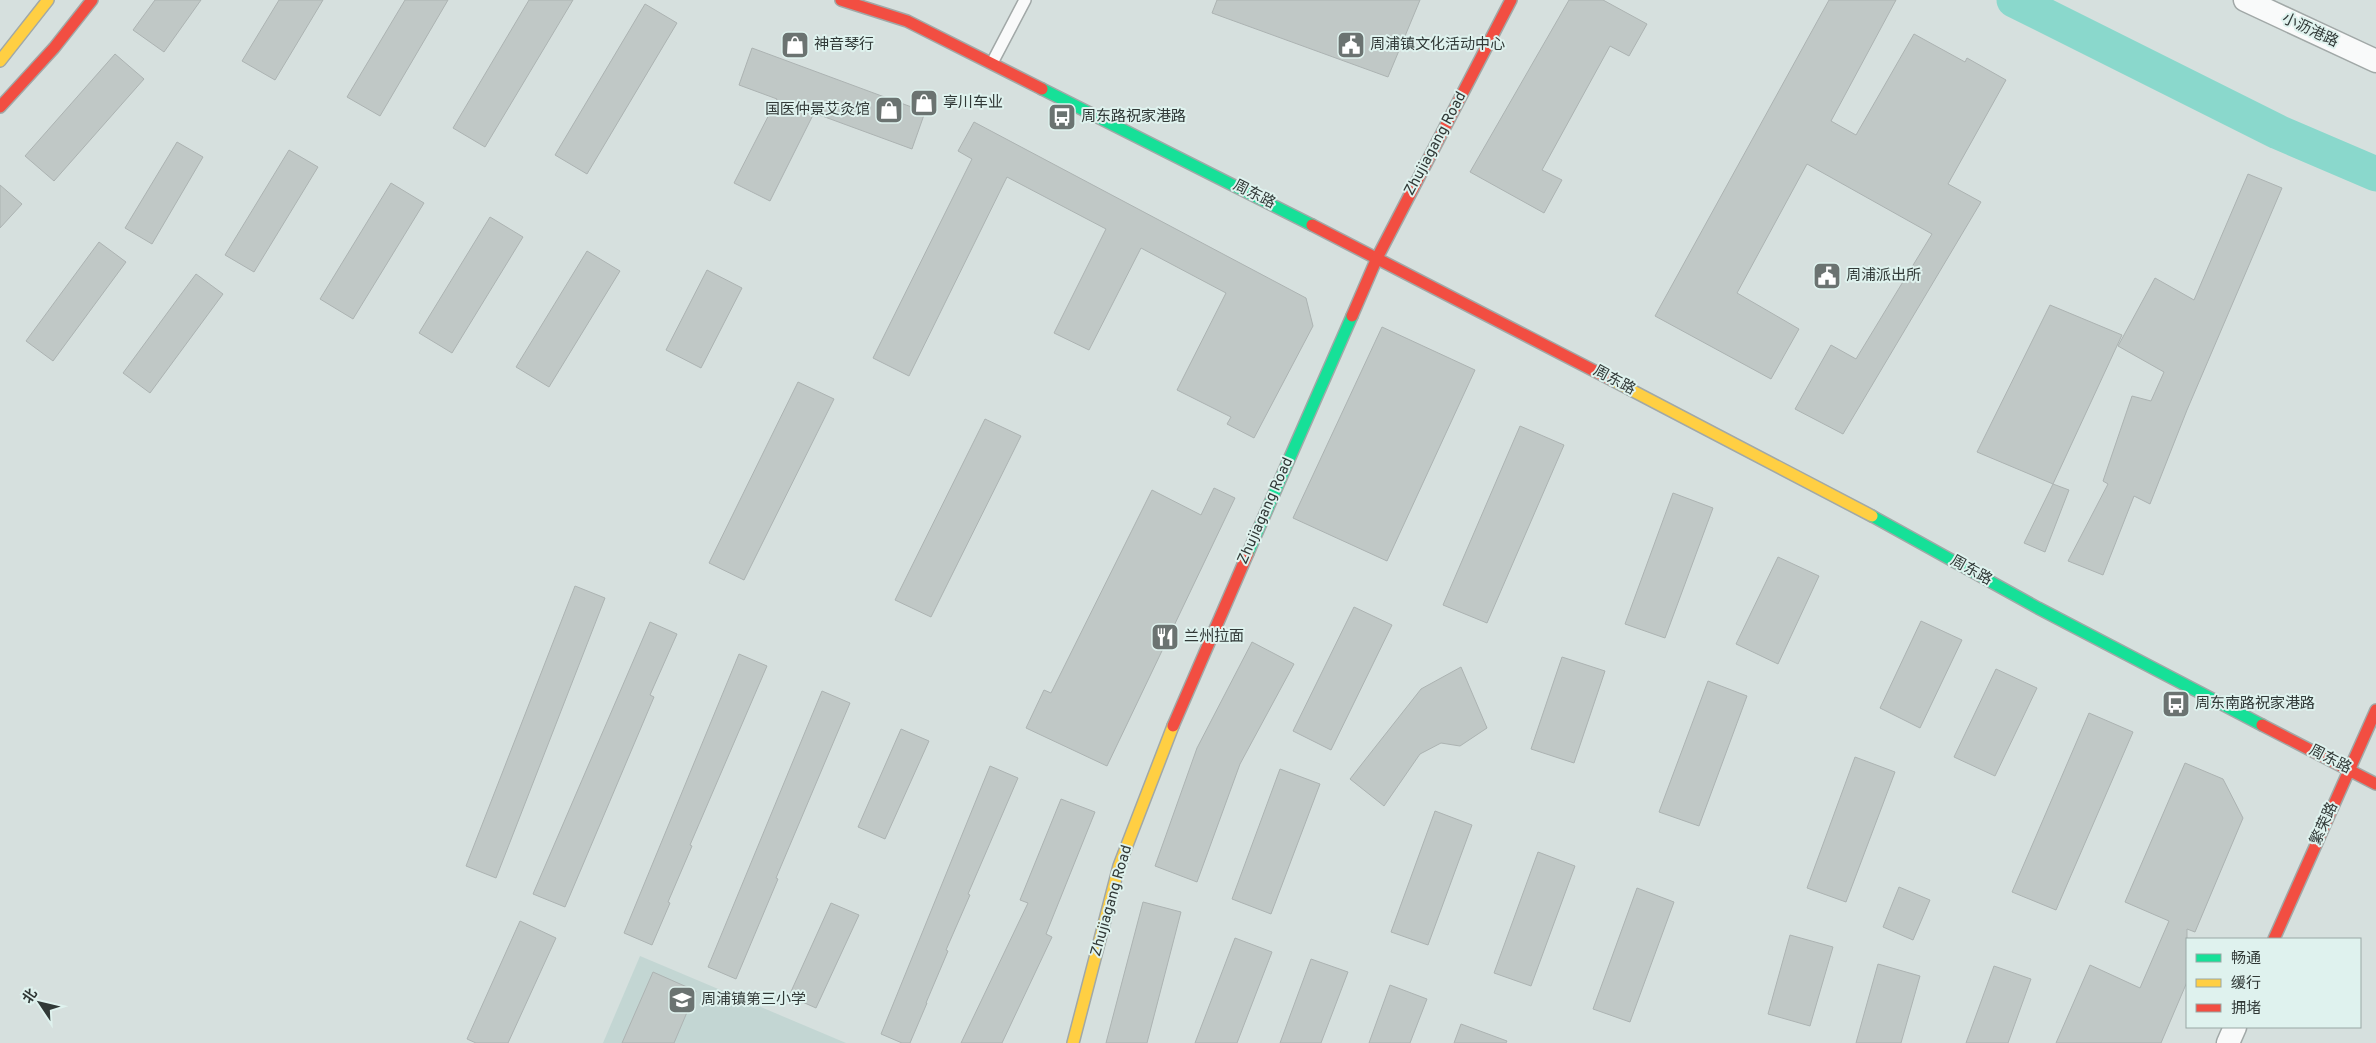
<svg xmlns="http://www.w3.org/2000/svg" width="2376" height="1043" font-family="Overpass,'Noto Sans SC',sans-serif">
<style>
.built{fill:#c3d6d3}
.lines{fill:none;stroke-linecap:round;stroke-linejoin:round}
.river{stroke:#8ad8cc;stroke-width:35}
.building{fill:#c0c8c6;stroke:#acb3b2}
.lane-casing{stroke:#a1a8a7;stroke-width:14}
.street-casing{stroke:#a1a8a7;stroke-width:25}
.fast-casing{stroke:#a1a8a7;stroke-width:14}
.slow-casing{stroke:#a1a8a7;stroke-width:14}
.jam-casing{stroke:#a1a8a7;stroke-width:14}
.lane{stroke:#f9fafa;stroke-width:11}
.street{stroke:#f9fafa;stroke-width:22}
.fast{stroke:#16e098;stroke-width:11}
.slow{stroke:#ffcf43;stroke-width:11}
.jam{stroke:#f24e42;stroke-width:11}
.labels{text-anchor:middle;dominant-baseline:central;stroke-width:4;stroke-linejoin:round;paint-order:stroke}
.street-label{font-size:15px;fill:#313937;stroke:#dff2ee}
.poi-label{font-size:15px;fill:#313937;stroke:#dff2ee;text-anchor:start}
</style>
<rect width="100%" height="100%" fill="#d6e0de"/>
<!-- built -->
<polygon class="built" points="640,956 846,1043 603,1043"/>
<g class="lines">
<!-- river -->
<polyline class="river" points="2014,0 2278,132 2376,174"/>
</g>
<!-- building -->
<g class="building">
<polygon points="155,0 201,0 164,52 133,30"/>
<polygon points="279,0 323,0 275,80 242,61"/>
<polygon points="405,0 448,0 380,116 347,97"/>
<polygon points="529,0 573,0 485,147 453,128"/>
<polygon points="1217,0 1420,0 1388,77 1212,13"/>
<polygon points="1569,0 1603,0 1647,24 1629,56 1610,46 1542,170 1562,180 1544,213 1470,172"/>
<polygon points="1829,0 1896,0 1831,121 1856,135 1914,34 1965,62 1967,58 2006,80 1948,184 1981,202 1843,434 1795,409 1831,345 1856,359 1932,234 1807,164 1737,293 1799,329 1771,379 1655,316"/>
<polygon points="645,4 677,23 587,174 555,155"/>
<polygon points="752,48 925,112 912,149 814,113 770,201 734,183 777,99 739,85"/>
<polygon points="115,54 144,79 54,181 25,156"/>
<polygon points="974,122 1306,298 1313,326 1254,438 1227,424 1231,417 1177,390 1226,293 1141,248 1089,350 1054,333 1106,229 1007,177 909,376 873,358 972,159 958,151"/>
<polygon points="177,142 203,157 152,244 125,228"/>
<polygon points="289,150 318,167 254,272 225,255"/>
<polygon points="2248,174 2282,188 2187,410 2150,504 2134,496 2103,575 2068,561 2108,484 2103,481 2132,396 2151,401 2164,372 2118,346 2155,278 2194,300"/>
<polygon points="391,183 424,203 353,319 320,299"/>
<polygon points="0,185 22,204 0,228"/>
<polygon points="490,217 523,237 452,353 419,333"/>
<polygon points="99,242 126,262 53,361 26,341"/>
<polygon points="587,251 620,271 549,387 516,367"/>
<polygon points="707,270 742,288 701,368 666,350"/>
<polygon points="196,274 223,294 150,393 123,373"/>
<polygon points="2050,305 2122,335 2053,484 1977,452"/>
<polygon points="1382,327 1475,370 1387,561 1293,518"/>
<polygon points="798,382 834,399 744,580 709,563"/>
<polygon points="985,419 1021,436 931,617 895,600"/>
<polygon points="1520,426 1564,445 1487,623 1443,605"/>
<polygon points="2053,484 2069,490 2045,552 2024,543"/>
<polygon points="1214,488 1235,498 1107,766 1026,728 1044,690 1051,693 1152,490 1201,515"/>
<polygon points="1673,493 1713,508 1665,638 1625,624"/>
<polygon points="1778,557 1819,576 1778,664 1736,644"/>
<polygon points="575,586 605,598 496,878 466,866"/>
<polygon points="1354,607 1392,625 1331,750 1293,731"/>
<polygon points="1921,621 1962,640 1920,728 1880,708"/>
<polygon points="650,622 677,634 650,695 654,697 565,907 533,894"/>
<polygon points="1252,642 1294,664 1240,764 1197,882 1155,866 1197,748"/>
<polygon points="739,654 767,666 690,845 692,846 668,902 670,903 652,945 624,933"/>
<polygon points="1562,657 1605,671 1574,763 1531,749"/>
<polygon points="1461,667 1487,728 1460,746 1441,743 1420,754 1384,806 1350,779 1421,689"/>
<polygon points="1996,669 2037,688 1995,776 1954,757"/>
<polygon points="1708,681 1747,696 1699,826 1659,812"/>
<polygon points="822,691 850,703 776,878 778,879 736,979 708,967"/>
<polygon points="2089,713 2133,732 2056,910 2012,892"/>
<polygon points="901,729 929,741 885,839 858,827"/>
<polygon points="1855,757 1895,772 1846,902 1807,888"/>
<polygon points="2185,763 2223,779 2243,818 2195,932 2187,929 2187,982 2161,1043 2056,1043 2090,965 2140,988 2169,921 2125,902"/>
<polygon points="990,766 1018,778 968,894 970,895 946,950 948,951 926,1003 927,1003 910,1043 902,1043 881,1034"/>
<polygon points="1280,769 1320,784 1271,914 1232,899"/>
<polygon points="1061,799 1095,812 1046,934 1052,937 1002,1043 961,1043 1028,903 1020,900"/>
<polygon points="1435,811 1472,825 1428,945 1391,932"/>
<polygon points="1538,852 1575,866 1531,986 1494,973"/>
<polygon points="1899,887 1930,900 1913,940 1883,927"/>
<polygon points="1637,888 1674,902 1630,1022 1593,1009"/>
<polygon points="1143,902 1181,912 1147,1043 1106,1043"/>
<polygon points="831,903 859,915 816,1008 789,996"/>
<polygon points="520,921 556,938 508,1043 476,1043 467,1039"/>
<polygon points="1790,935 1833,947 1810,1026 1768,1014"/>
<polygon points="1235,938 1272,952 1237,1043 1195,1043"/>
<polygon points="1311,959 1348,972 1321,1043 1280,1043"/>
<polygon points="1878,964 1920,976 1901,1043 1856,1043"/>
<polygon points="1994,966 2031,979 2008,1043 1966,1043"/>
<polygon points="653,972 696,991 674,1043 622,1043"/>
<polygon points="1390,985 1427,999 1410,1043 1369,1043"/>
<polygon points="1461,1024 1507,1041 1506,1043 1454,1043"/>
</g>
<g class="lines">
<defs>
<polyline id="lane" points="992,63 1025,0"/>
<g id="street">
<polyline points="2245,0 2376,61"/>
<polyline points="2228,1043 2235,1027"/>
</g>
<g id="fast">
<polyline points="1042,89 1312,225"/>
<polyline points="1872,516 2038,608 2262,725"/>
<polyline points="1248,553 1352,316"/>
</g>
<g id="slow">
<polyline points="0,61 48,0"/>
<polyline points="1612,380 1872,516"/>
<polyline points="1073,1043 1119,866 1173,726"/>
</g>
<g id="jam">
<polyline points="841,0 907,21 1042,89"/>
<polyline points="0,107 54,48 92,0"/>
<polyline points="1312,225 1612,380"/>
<polyline points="1352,316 1377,258 1511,0"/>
<polyline points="2262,725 2376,784"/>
<polyline points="1173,726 1248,553"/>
<polyline points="2274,939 2376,710"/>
</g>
</defs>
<!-- lane casing -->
<use href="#lane" class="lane-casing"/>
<!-- street casing -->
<use href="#street" class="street-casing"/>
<!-- fast casing -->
<use href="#fast" class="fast-casing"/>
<!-- slow casing -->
<use href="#slow" class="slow-casing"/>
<!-- jam casing -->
<use href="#jam" class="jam-casing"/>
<!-- lane -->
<use href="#lane" class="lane"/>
<!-- street -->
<use href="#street" class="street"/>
<!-- fast -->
<use href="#fast" class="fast"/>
<!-- slow -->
<use href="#slow" class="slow"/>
<!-- jam -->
<use href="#jam" class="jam"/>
</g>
<!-- icons -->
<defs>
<symbol id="shop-square" viewBox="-11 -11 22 22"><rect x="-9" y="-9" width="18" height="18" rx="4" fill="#6b7371" stroke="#dff2ee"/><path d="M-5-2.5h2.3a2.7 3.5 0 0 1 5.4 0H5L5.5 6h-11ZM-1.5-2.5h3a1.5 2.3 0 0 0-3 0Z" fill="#fff"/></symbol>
<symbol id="civic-square" viewBox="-11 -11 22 22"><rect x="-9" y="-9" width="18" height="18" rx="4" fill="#6b7371" stroke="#dff2ee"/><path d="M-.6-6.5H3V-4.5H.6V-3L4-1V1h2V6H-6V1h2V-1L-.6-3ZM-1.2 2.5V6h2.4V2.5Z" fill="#fff"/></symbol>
<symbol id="bus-square" viewBox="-11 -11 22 22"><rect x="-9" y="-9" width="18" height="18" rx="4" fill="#6b7371" stroke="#dff2ee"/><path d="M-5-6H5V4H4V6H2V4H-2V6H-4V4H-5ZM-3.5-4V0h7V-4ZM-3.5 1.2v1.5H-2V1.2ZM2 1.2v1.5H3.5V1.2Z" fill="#fff"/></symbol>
<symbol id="restaurant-square" viewBox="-11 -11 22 22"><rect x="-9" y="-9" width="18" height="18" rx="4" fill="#6b7371" stroke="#dff2ee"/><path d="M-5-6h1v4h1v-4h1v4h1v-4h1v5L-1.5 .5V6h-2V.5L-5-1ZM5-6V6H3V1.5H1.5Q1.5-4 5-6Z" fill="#fff"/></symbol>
<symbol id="school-square" viewBox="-11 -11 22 22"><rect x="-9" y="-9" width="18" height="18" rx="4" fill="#6b7371" stroke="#dff2ee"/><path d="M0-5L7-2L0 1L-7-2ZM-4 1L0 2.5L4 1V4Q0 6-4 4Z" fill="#fff"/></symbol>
</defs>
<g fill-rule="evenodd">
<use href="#shop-square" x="779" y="29" width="32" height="32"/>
<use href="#civic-square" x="1335" y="29" width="32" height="32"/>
<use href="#shop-square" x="908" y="87" width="32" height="32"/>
<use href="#shop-square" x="873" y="94" width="32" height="32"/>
<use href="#bus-square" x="1046" y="101" width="32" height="32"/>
<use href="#civic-square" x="1811" y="260" width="32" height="32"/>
<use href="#restaurant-square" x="1149" y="621" width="32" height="32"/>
<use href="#bus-square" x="2160" y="688" width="32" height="32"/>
<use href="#school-square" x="666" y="984" width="32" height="32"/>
</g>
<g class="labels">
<!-- street labels -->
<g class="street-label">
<text transform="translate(2310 31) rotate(25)">小沥港路</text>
<text transform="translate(1436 144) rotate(-62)">Zhujiagang Road</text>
<text transform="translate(1254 195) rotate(27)">周东路</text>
<text transform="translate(1614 381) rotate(28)">周东路</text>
<text transform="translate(1266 511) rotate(-66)">Zhujiagang Road</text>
<text transform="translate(1971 571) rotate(29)">周东路</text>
<text transform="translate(2330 760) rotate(27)">周东路</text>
<text transform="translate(2325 824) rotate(-66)">繁荣路</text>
<text transform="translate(1112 901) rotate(-74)">Zhujiagang Road</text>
</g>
<!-- poi labels -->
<g class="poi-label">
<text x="814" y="45">神音琴行</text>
<text x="1370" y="45">周浦镇文化活动中心</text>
<text x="943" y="103">享川车业</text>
<text x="870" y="110" text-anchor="end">国医仲景艾灸馆</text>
<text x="1081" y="117">周东路祝家港路</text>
<text x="1846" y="276">周浦派出所</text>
<text x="1184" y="637">兰州拉面</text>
<text x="2195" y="704">周东南路祝家港路</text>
<text x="701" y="1000">周浦镇第三小学</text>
</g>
</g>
<!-- legend -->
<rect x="2186" y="938" width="175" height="90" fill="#dff2ee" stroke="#99a8a5"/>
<rect x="2196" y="954" width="25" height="8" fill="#16e098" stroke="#99a8a5"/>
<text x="2231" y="963" font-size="15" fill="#313937">畅通</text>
<rect x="2196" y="979" width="25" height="8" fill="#ffcf43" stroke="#99a8a5"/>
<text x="2231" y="988" font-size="15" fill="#313937">缓行</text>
<rect x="2196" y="1004" width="25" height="8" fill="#f24e42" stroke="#99a8a5"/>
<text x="2231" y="1013" font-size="15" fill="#313937">拥堵</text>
<!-- north arrow -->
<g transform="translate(40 1003) rotate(305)" stroke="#dff2ee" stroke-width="4" paint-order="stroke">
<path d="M0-4L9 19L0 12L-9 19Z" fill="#313937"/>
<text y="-8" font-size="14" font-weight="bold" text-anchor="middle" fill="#313937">北</text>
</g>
</svg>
